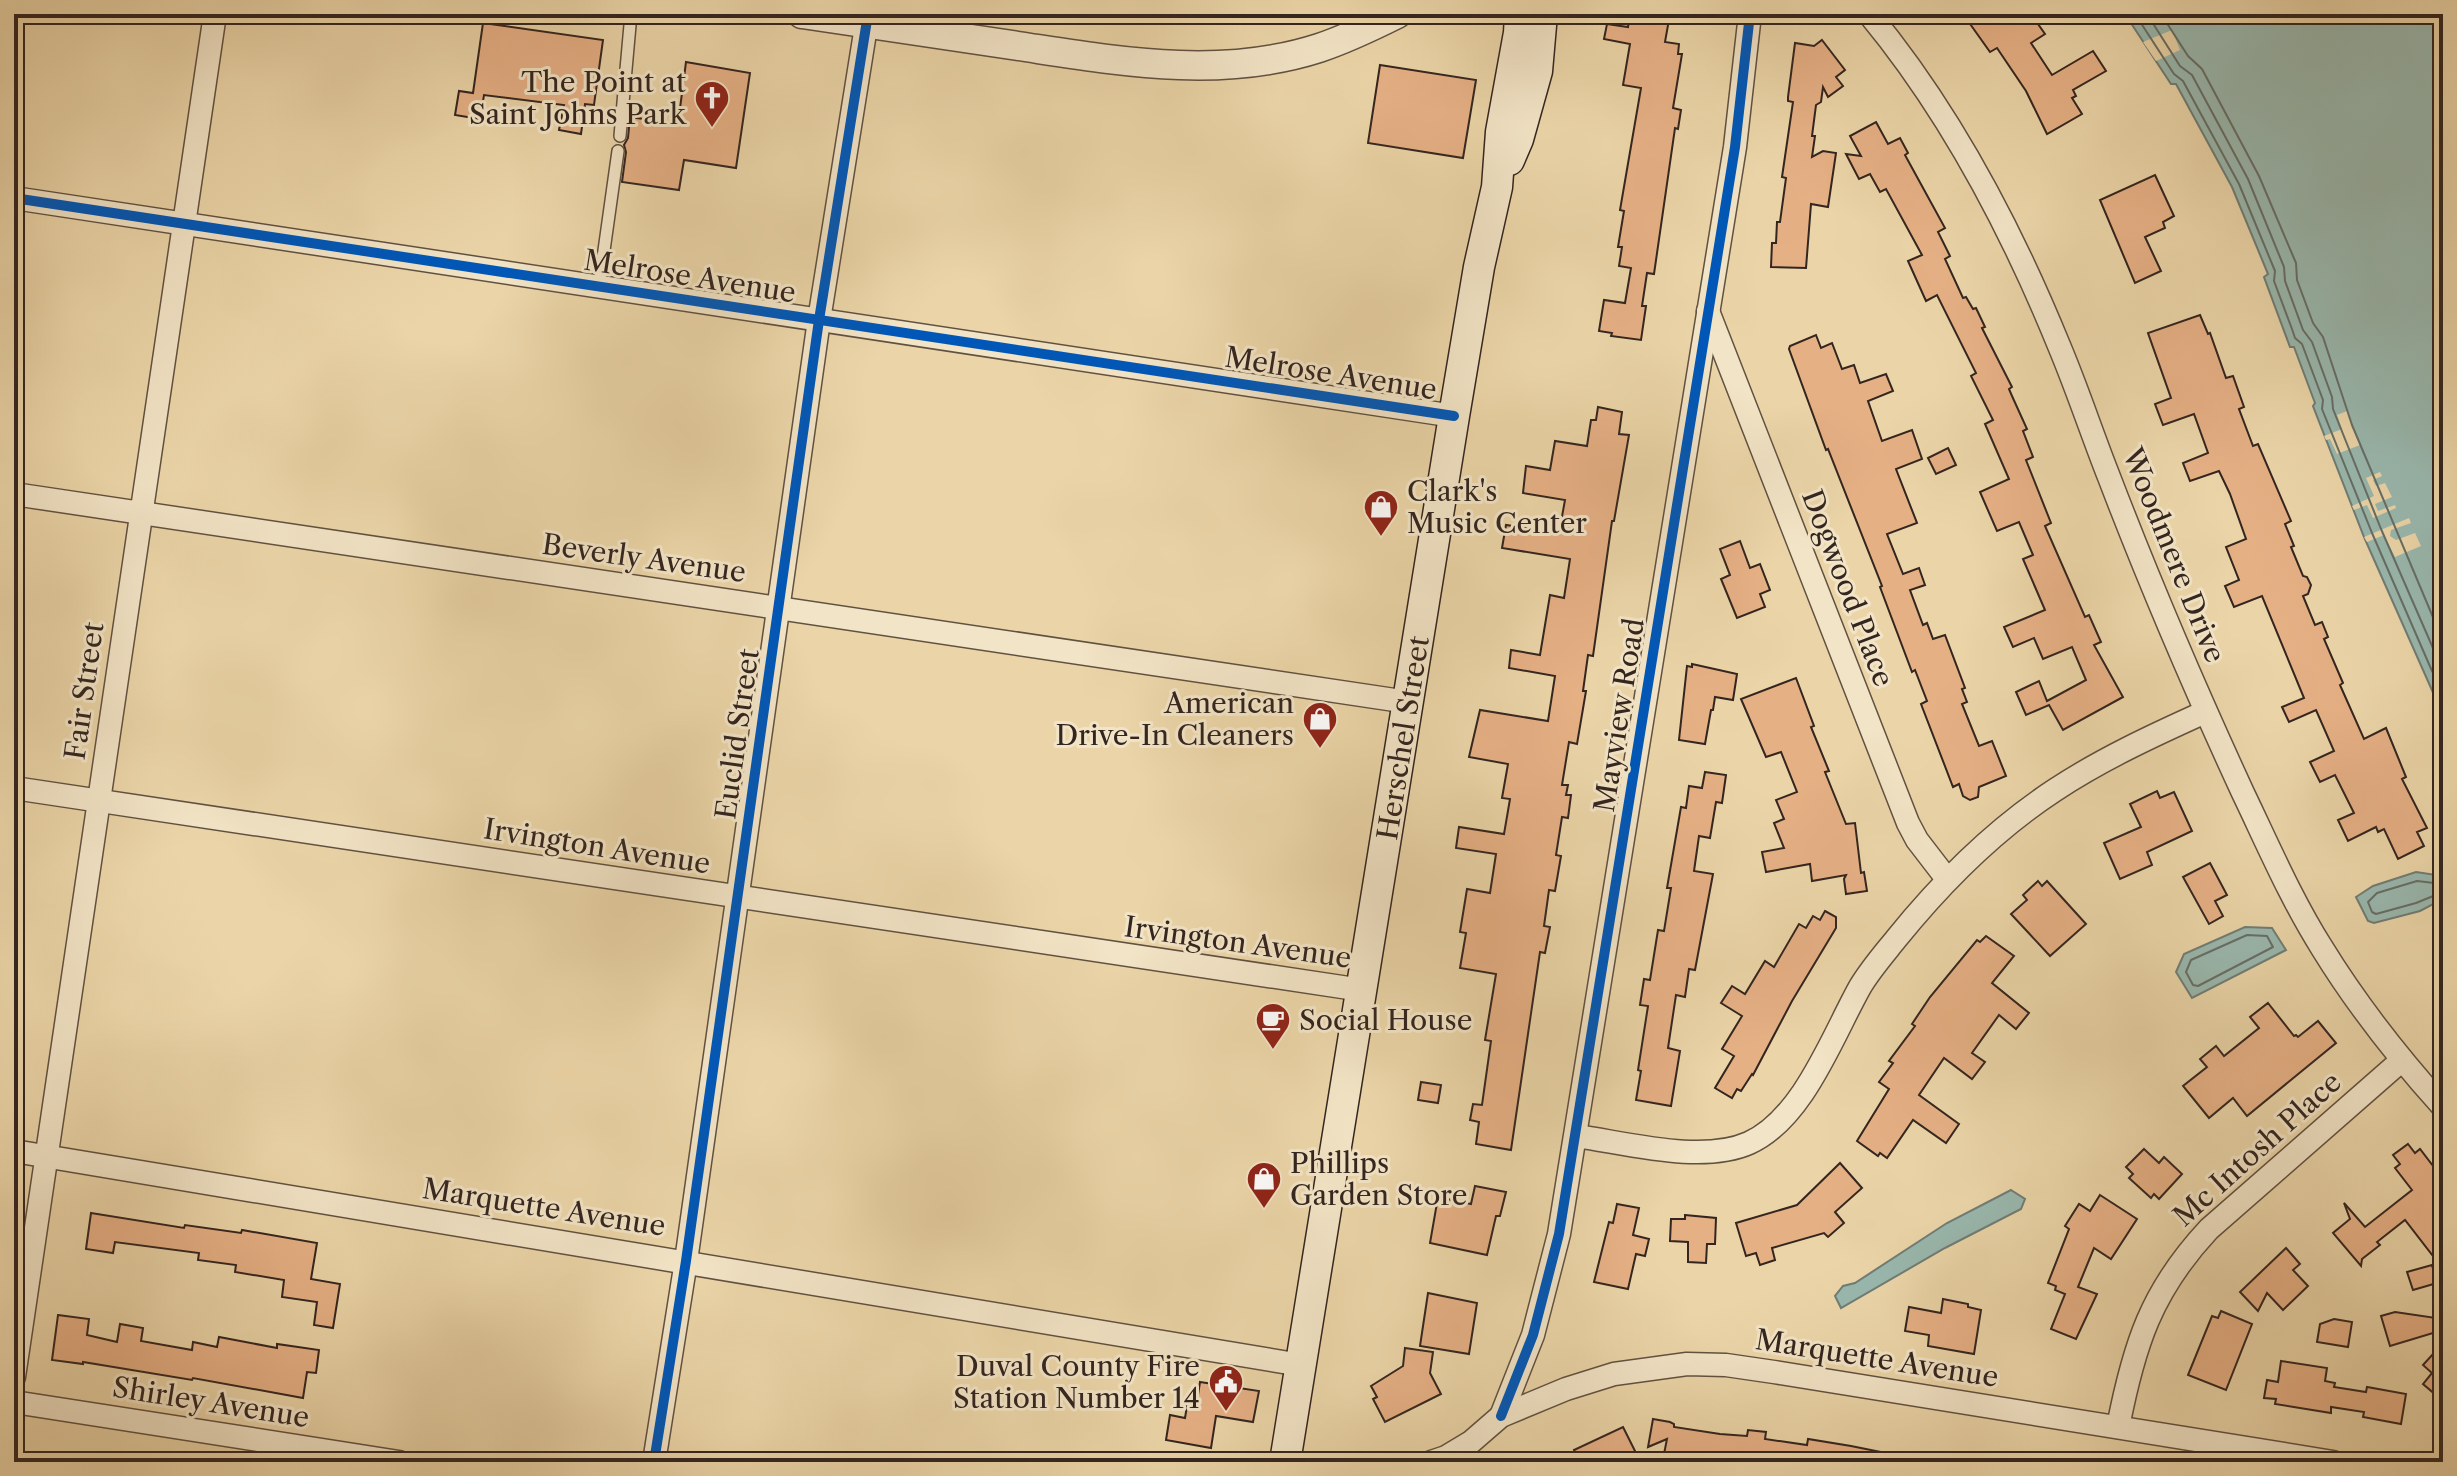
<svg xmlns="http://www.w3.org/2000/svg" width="2457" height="1476" font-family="'Libre Caslon Text',serif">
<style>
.water{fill:#99b8ae;stroke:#707d75;stroke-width:2}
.pier{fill:#ebd5a8}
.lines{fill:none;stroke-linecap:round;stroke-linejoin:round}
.shore{stroke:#666e66;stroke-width:2}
.building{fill:#e6b085;stroke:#33251f;stroke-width:2}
.service-casing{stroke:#615141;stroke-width:14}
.minor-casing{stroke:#615141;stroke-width:25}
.tertiary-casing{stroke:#615141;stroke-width:31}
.secondary-casing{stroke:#33251f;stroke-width:33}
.service{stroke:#f2e4c6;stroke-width:11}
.minor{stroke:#f2e4c6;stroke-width:22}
.tertiary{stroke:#f2e4c6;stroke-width:28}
.secondary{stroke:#f2e4c6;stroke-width:30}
.cycleway-casing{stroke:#f2e4c6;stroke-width:15}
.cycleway{stroke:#0057b8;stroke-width:10}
.labels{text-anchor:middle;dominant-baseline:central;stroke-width:6;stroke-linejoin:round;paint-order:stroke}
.poi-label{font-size:28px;fill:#33251f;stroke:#f2e4c6;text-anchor:end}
.street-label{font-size:28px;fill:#33251f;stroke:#f2e4c6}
</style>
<rect width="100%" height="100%" fill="#ebd5a8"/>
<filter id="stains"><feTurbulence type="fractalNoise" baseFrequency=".0025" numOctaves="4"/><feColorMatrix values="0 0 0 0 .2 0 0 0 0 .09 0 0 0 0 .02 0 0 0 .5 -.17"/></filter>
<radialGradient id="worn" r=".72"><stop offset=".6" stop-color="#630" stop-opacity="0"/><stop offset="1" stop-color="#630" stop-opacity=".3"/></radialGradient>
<!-- water -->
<g class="water">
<polygon points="2125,14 2443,14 2443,706 2439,696 2435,697 2364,537 2313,406 2315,403 2294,347 2290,347 2264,277 2268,274 2232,187 2176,84 2171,84"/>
<polygon points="2416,872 2443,876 2443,899 2420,911 2374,923 2368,921 2356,897 2373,886"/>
<polygon points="2245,927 2272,928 2286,950 2192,998 2176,972 2184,954"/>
<polygon points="2011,1190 2025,1199 2021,1209 1945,1248 1841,1308 1835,1296 1843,1286 1855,1283 1947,1223"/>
</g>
<!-- pier -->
<g class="pier">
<polygon points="2172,30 2180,50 2156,61 2143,42"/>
<polygon points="2347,411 2360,445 2337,454 2330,439 2326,440 2324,436 2342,429 2337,415"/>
<polygon points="2380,472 2382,476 2373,480 2376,486 2385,483 2392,497 2375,504 2378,511 2395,505 2396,508 2373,518 2367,505 2354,510 2352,506 2374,496 2366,478"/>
<polygon points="2409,518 2411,523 2391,530 2390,536 2396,540 2415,533 2421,546 2395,557 2384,535 2367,542 2364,537"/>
</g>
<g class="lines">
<!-- shore -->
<g class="shore">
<polyline points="2135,14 2174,74 2183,81 2239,184 2275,271 2274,281 2292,329 2295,338 2302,344 2323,400 2322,409 2372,533 2432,671 2443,690"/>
<polyline points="2147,14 2180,66 2192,75 2248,179 2284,267 2285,281 2303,330 2312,342 2332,397 2333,409 2381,529 2443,671"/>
<polyline points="2161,14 2188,56 2202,69 2259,176 2296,263 2297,280 2313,323 2323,337 2352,425 2443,641"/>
<polyline points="2443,884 2417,881 2377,893 2368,902 2372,912 2376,914 2416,903 2443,892"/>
<polygon points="2247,935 2267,936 2273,947 2198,986 2193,985 2186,972 2191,960"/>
</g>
</g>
<!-- building -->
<g class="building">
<polygon points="1630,14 1670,14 1665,42 1679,44 1678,54 1682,54 1673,108 1681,110 1678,129 1675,128 1654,274 1647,273 1642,306 1646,306 1641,340 1611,336 1612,333 1599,331 1604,300 1625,303 1631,268 1619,266 1622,247 1618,247 1624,211 1620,210 1641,88 1623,85 1630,44 1604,39 1607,24 1628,27"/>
<polygon points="1963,14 2031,14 2045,34 2031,43 2052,75 2093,51 2106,71 2073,90 2076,96 2072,98 2082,114 2047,134 2026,91 1997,48 1990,52"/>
<polygon points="483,23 603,40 594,105 585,104 581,134 559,130 564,105 484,95 480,119 455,115 459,91 473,93"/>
<polygon points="1822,40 1845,70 1836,77 1843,86 1828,97 1823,87 1821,102 1816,105 1812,136 1815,136 1812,157 1823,151 1836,153 1828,207 1811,204 1806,268 1771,267 1772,243 1776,243 1777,222 1780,222 1786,178 1782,177 1793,102 1788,101 1788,97 1795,43 1814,46"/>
<polygon points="686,62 750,73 736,168 684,160 679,190 622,182 626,152 624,145 628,138 630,117 678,124"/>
<polygon points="1380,65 1476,80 1463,158 1368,143"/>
<polygon points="1876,122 1888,144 1900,138 1908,153 1905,155 1945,228 1938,232 1950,256 1945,259 1963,298 1966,297 1973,309 1976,308 1985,327 1982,328 2012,387 2009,389 2012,396 2027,429 2023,431 2033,457 2026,460 2051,523 2045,526 2085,617 2089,615 2101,642 2094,645 2123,697 2063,730 2049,705 2026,715 2016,692 2039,681 2047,701 2086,680 2072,647 2043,659 2034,638 2013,647 2004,627 2045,610 2023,559 2033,555 2019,522 1997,531 1980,492 2009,479 1985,424 1993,420 1971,376 1976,373 1937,295 1926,301 1908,261 1922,255 1886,189 1880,192 1870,174 1859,179 1846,154 1861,156 1850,136"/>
<polygon points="2155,175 2174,216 2163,222 2165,228 2145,237 2161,271 2135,283 2100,200"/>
<polygon points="2200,315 2208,334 2210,333 2226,378 2233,376 2244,407 2239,409 2253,446 2258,444 2291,521 2285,524 2294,546 2291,547 2303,576 2307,577 2311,585 2308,594 2303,596 2315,625 2322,622 2328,637 2324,639 2343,683 2340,685 2364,739 2386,728 2406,777 2402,779 2427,828 2417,832 2424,846 2398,859 2384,829 2378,832 2376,827 2348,841 2338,820 2354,813 2335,775 2320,782 2310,762 2334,751 2316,710 2289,722 2282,707 2304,698 2262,596 2234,607 2225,586 2239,580 2226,547 2246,539 2230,494 2219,471 2190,481 2183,463 2208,453 2194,414 2163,425 2155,404 2171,398 2148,333"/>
<polygon points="1816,335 1821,348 1832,343 1842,369 1854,365 1860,383 1886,374 1893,391 1868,401 1882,441 1912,430 1922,459 1896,469 1917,523 1887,534 1903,574 1919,568 1925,585 1910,590 1923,625 1927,623 1933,639 1945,635 1965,688 1962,689 1967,702 1962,704 1979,746 1992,741 2006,776 1979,787 1978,797 1970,800 1963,796 1959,784 1953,787 1921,704 1927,701 1915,670 1912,672 1880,587 1882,586 1828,449 1826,450 1789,349 1790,346"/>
<polygon points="1598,407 1622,412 1619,434 1629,435 1614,521 1612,521 1593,656 1588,655 1583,691 1586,691 1577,744 1569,742 1562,785 1568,785 1566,795 1571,795 1568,818 1562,817 1556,855 1561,856 1555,891 1549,890 1544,926 1550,927 1545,953 1540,952 1511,1150 1476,1144 1479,1122 1470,1120 1473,1104 1482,1105 1491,1041 1485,1040 1496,974 1460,968 1466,933 1460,932 1467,889 1490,893 1496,854 1456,848 1459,827 1504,834 1510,799 1502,798 1508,764 1469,757 1480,710 1548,721 1555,676 1509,668 1511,650 1540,655 1550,595 1564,598 1570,559 1502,548 1506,525 1559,533 1565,500 1523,493 1526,466 1550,470 1555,441 1587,446 1591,420 1596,420"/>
<polygon points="1948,448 1956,465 1936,474 1928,458"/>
<polygon points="1740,541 1750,568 1760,564 1770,590 1760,594 1765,607 1737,618 1721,579 1730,575 1720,549"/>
<polygon points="1692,664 1737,674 1733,700 1715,697 1713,710 1711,710 1705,744 1679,740 1687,666 1692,667"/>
<polygon points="1796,678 1814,726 1811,727 1829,771 1825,772 1846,824 1855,823 1861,873 1864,872 1867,891 1846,894 1844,879 1846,875 1812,881 1810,864 1766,872 1762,852 1784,848 1774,823 1784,819 1776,800 1797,792 1781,752 1766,757 1741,699"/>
<polygon points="1705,772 1726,775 1722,803 1716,802 1710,838 1699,836 1694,871 1713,874 1695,970 1689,969 1685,997 1676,995 1668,1048 1680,1051 1671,1106 1636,1100 1641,1071 1638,1070 1648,1006 1640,1005 1644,979 1650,980 1658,930 1664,931 1671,888 1667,888 1681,807 1686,808 1689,786 1702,788"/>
<polygon points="2157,791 2160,798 2174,792 2192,831 2147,852 2152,865 2120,879 2104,843 2141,827 2130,804"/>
<polygon points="2210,863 2227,895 2215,901 2223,916 2209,924 2183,877"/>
<polygon points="2038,881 2042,886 2047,881 2086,924 2050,956 2011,914 2027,900 2023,895"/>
<polygon points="1825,911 1836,917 1836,928 1792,1001 1753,1075 1752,1074 1741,1091 1737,1089 1732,1098 1715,1088 1734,1056 1722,1049 1742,1016 1721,1003 1732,986 1745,994 1765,961 1774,967 1799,924 1806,928 1813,916 1820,920"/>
<polygon points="1986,936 2014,956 1992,983 2029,1013 2016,1029 1999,1015 1972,1053 1985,1062 1972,1079 1944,1058 1919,1095 1959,1124 1946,1143 1913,1120 1887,1158 1880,1153 1878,1156 1857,1141 1889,1089 1879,1082 1893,1063 1889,1061 1915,1026 1912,1024 1930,997 1977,940 1980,942"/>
<polygon points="2268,1003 2294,1036 2296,1035 2298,1037 2318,1021 2336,1043 2247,1116 2233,1098 2209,1118 2183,1086 2207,1067 2200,1059 2216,1046 2224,1056 2259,1028 2250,1017"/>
<polygon points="1421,1082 1441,1085 1438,1103 1418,1100"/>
<polygon points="2408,1144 2415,1153 2420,1149 2443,1179 2443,1248 2433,1256 2405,1220 2377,1242 2380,1245 2362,1259 2361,1266 2333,1233 2350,1219 2344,1203 2365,1227 2412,1190 2395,1168 2400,1164 2393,1155"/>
<polygon points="2144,1149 2159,1163 2164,1157 2182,1174 2159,1199 2154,1194 2151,1198 2129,1178 2133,1174 2126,1167"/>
<polygon points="1840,1163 1862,1188 1835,1212 1844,1223 1828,1237 1824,1233 1772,1248 1775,1260 1760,1265 1756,1253 1746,1256 1736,1223 1797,1205"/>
<polygon points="1475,1186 1506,1192 1500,1216 1496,1216 1487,1255 1430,1243 1438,1197 1471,1204"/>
<polygon points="2100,1195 2137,1219 2111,1259 2094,1248 2078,1287 2097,1294 2076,1339 2051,1329 2065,1294 2055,1290 2056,1286 2048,1283 2069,1229 2065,1226 2079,1204 2090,1211"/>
<polygon points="1617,1204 1639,1208 1633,1235 1649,1239 1645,1256 1636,1254 1628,1289 1594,1282 1609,1222 1613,1223"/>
<polygon points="91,1213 184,1228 185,1225 241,1233 242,1230 317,1243 311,1279 340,1284 333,1328 314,1325 317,1302 282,1297 284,1280 235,1272 236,1265 198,1260 199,1253 115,1242 113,1253 86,1249"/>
<polygon points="1685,1215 1716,1218 1715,1244 1707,1244 1706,1263 1688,1262 1688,1242 1670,1241 1671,1219 1685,1219"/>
<polygon points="2286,1248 2300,1264 2293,1270 2308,1286 2283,1310 2267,1293 2258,1311 2240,1292"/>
<polygon points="2432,1265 2437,1283 2413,1290 2407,1272"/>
<polygon points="1428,1293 1477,1303 1469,1354 1420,1346"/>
<polygon points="1943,1299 1968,1304 1968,1307 1981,1310 1974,1354 1928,1346 1929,1335 1905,1331 1909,1307 1941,1313"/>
<polygon points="2221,1311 2252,1324 2226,1390 2188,1375 2212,1316 2218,1318"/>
<polygon points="2395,1312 2443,1319 2443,1330 2390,1346 2381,1316"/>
<polygon points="58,1315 89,1319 87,1335 117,1342 120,1324 143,1328 141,1341 192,1350 193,1342 217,1347 219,1337 277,1348 277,1344 319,1350 316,1373 307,1372 303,1398 193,1378 192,1380 83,1362 83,1364 52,1360"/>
<polygon points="2334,1319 2352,1322 2348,1347 2317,1342 2320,1324"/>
<polygon points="2443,1343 2443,1401 2423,1384 2432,1373 2423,1365"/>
<polygon points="1405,1348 1433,1352 1430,1373 1441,1394 1385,1422 1373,1399 1377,1397 1371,1386 1403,1366"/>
<polygon points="2281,1361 2327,1368 2325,1381 2335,1383 2334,1387 2366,1392 2367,1387 2406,1394 2401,1424 2363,1417 2364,1412 2331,1407 2331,1413 2275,1404 2276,1399 2264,1398 2267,1380 2278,1382"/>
<polygon points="1200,1382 1259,1391 1253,1422 1216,1416 1211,1448 1166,1440 1170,1415 1185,1418 1189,1394 1198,1395"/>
<polygon points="1653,1419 1670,1422 1674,1424 1674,1427 1720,1434 1747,1436 1748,1430 1766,1432 1765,1439 1807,1445 1808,1439 1851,1446 1891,1454 1890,1462 1730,1462 1664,1454 1667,1439 1648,1447"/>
<polygon points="1623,1427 1636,1453 1616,1462 1580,1462 1574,1450"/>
</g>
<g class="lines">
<defs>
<g id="service">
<polyline points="620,136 631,14"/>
<polyline points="599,286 618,151"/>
</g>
<g id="minor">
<path d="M 1869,14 C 1951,113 2012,230 2060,348 C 2078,391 2092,434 2109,477 C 2150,584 2195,689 2243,793 C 2268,845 2291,899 2322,948 C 2357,1005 2398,1057 2443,1107"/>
<polyline points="14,198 1454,416"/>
<polyline points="1708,311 1908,823 1917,840 1947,879"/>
<polyline points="14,494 1408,702"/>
<polyline points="14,788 1362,990"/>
<path d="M 1576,1136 C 1627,1143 1702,1164 1749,1143 C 1803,1119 1833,1035 1860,987 C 1870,970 1884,954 1896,939 C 1942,882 1994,830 2055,790 C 2102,759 2154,735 2205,712"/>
<polyline points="14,1151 1301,1365"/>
<polyline points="14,1377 215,14"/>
<polyline points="14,1402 399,1462"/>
<polyline points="1501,1416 1533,1335 1559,1234 1735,147 1750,14"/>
<path d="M 2118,1427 C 2134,1345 2151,1291 2209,1229 L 2402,1060"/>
<polyline points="654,1462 686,1261 819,320 868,14"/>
<polyline points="1431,1462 1446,1457 1471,1442 1501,1416 1566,1389 1614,1374 1687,1364 1726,1365 1774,1372 2333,1462"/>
</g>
<path id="tertiary" d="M 802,14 C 874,25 946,36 1018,46 C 1118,61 1220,80 1319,48 C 1346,39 1371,27 1397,14"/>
<g id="secondary">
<polyline points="1509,160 1518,139 1537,71 1542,14"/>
<polyline points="1285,1462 1454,416 1479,267 1497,187 1501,132 1519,33 1520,14"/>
</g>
</defs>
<!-- service casing -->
<use href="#service" class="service-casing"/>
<!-- minor casing -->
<use href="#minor" class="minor-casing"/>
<!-- tertiary casing -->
<use href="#tertiary" class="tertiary-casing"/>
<!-- secondary casing -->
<use href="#secondary" class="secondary-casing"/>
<!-- service -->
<use href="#service" class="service"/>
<!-- minor -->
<use href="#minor" class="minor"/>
<!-- tertiary -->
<use href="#tertiary" class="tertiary"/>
<!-- secondary -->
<use href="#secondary" class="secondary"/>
<defs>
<g id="cycleway">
<polyline points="14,198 1454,416"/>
<polyline points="1501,1416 1533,1335 1559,1234 1735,147 1750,14"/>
<polyline points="654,1462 686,1261 819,320 868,14"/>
</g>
</defs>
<!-- cycleway casing -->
<use href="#cycleway" class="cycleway-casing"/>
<!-- cycleway -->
<use href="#cycleway" class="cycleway"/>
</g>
<!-- icons -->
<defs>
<symbol id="church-pin" viewBox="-11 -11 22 30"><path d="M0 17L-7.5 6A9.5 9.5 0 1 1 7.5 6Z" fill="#8f2418" stroke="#f2e4c6"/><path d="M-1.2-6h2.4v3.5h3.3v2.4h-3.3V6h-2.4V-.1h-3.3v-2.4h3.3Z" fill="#fff"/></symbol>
<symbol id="shop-pin" viewBox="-11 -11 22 30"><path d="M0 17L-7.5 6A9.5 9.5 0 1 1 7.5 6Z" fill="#8f2418" stroke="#f2e4c6"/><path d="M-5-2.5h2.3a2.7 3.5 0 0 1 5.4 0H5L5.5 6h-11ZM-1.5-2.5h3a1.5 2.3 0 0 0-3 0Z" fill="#fff"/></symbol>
<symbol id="cafe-pin" viewBox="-11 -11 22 30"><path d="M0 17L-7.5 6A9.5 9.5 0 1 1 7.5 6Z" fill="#8f2418" stroke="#f2e4c6"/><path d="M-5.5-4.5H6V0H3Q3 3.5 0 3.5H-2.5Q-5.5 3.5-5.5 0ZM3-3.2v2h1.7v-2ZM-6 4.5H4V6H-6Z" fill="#fff"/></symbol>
<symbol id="civic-pin" viewBox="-11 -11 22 30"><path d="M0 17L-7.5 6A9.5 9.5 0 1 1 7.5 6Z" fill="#8f2418" stroke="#f2e4c6"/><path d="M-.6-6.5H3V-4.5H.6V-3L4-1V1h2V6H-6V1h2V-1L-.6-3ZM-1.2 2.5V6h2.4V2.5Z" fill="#fff"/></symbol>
</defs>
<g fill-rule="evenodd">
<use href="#church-pin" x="692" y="78" width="40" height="54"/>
<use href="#shop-pin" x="1361" y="487" width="40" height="54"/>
<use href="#shop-pin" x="1300" y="699" width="40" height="54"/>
<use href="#cafe-pin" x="1253" y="1000" width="40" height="54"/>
<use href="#shop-pin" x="1244" y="1159" width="40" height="54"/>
<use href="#civic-pin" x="1206" y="1362" width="40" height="54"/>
</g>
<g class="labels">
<!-- poi labels -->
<g class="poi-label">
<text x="686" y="82">The Point at<tspan x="686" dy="32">Saint Johns Park</tspan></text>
<text x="1407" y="491" text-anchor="start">Clark's<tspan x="1407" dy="32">Music Center</tspan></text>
<text x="1294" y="703">American<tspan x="1294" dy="32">Drive-In Cleaners</tspan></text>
<text x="1299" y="1020" text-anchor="start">Social House</text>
<text x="1290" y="1163" text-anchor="start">Phillips<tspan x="1290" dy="32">Garden Store</tspan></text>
<text x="1200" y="1366">Duval County Fire<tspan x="1200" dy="32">Station Number 14</tspan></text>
</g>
<!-- street labels -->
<g class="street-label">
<text transform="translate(690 276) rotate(9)">Melrose Avenue</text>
<text transform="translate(1331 373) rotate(9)">Melrose Avenue</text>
<text transform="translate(2174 555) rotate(68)">Woodmere Drive</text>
<text transform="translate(644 558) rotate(8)">Beverly Avenue</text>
<text transform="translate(1848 588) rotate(69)">Dogwood Place</text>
<text transform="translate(84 691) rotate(-82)">Fair Street</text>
<text transform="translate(1619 715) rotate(-81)">Mayview Road</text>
<text transform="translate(737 734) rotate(-82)">Euclid Street</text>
<text transform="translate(1403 738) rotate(-81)">Herschel Street</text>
<text transform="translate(597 846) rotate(9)">Irvington Avenue</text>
<text transform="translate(1238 942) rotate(8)">Irvington Avenue</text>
<text transform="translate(2257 1149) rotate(-42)">Mc Intosh Place</text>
<text transform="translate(544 1207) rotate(9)">Marquette Avenue</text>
<text transform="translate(1877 1358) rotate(9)">Marquette Avenue</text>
<text transform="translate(211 1402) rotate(9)">Shirley Avenue</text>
</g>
</g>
<!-- margin -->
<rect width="2457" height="1476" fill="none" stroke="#ebd5a8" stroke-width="48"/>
<rect x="16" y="16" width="2425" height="1444" fill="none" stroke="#33251f" stroke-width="4"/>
<rect x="24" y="24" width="2409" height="1428" fill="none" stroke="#33251f" stroke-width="2"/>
<rect width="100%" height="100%" filter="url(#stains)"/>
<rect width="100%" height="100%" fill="url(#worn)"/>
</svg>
